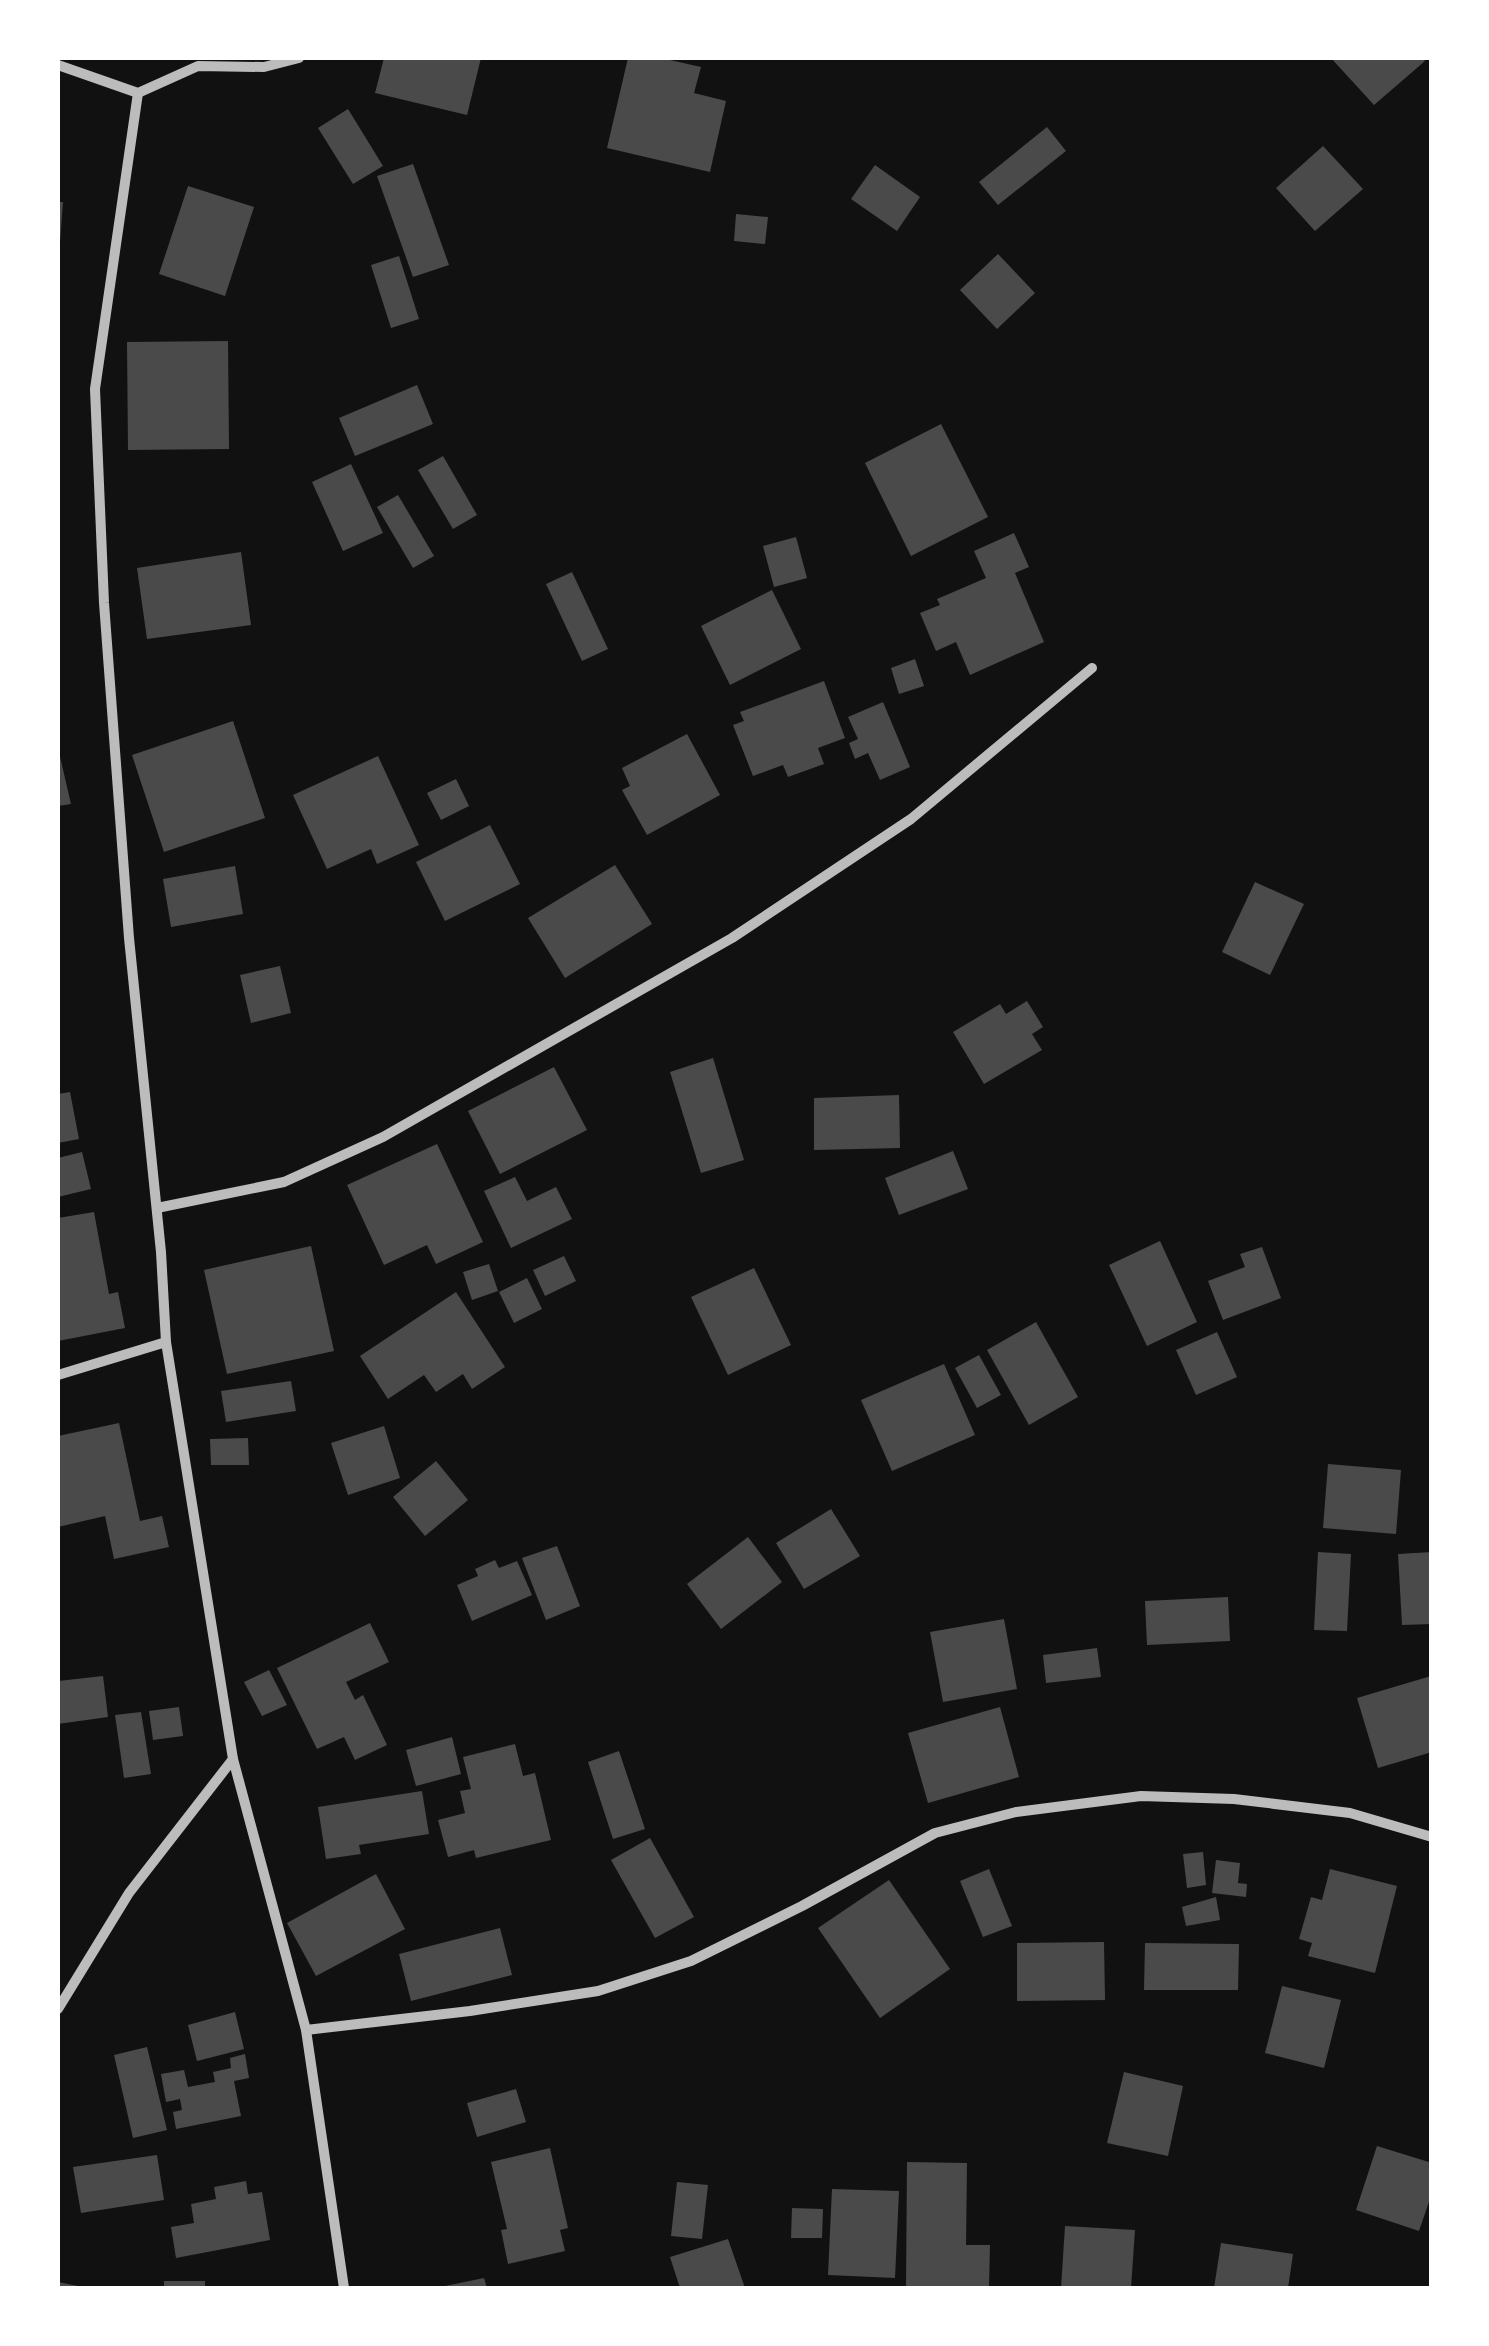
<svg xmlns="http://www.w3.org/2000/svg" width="1489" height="2346" font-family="'Libre Baskerville',serif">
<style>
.building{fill:#4a4a4a}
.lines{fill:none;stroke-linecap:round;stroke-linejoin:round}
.minor{stroke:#bcbcbc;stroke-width:10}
</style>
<rect width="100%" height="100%" fill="#111"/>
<!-- building -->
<g class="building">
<polygon points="384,58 481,58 467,115 375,93"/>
<polygon points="628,58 661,58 701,67 694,93 726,101 710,172 607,148"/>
<polygon points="1331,58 1422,58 1425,61 1374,105"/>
<polygon points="348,109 383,166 353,184 318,128"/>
<polygon points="1047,127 1066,151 998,205 979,182"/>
<polygon points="1323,146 1363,189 1315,231 1276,188"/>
<polygon points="413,164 449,265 413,277 377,176"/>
<polygon points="875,165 920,197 897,231 851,199"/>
<polygon points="188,186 254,207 225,296 159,274"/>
<polygon points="58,202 63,202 60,242 58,242"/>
<polygon points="736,214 768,217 765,244 734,241"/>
<polygon points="998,254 1035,293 997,329 960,290"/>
<polygon points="399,256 419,319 391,328 371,265"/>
<polygon points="228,341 229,449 128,450 127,342"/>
<polygon points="417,385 433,424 355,456 339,418"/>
<polygon points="941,424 988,517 911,556 865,463"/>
<polygon points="443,456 477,515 453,529 418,470"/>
<polygon points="351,464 383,533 343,551 312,482"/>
<polygon points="398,495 434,556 413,568 377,507"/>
<polygon points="1014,533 1029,567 1015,573 1044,642 970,675 956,642 936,651 920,613 940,605 937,599 986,578 974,551"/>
<polygon points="796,537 807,578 774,587 763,546"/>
<polygon points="241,552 251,625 147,639 137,568"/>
<polygon points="572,572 608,649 582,661 546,584"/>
<polygon points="772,590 801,649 730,685 701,626"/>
<polygon points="915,659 924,686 899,694 891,668"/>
<polygon points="824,681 845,738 818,748 824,764 788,777 783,765 753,776 733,725 744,721 740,712"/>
<polygon points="883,702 910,767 880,780 868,753 855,759 849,743 858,739 848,717"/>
<polygon points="233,721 265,818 164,852 132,755"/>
<polygon points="687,734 720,795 647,835 622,790 630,786 622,768"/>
<polygon points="58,748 71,804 58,806"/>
<polygon points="378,756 419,845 377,864 371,849 327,869 293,795"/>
<polygon points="456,779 469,806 441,820 427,793"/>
<polygon points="490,825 520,884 445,921 416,862"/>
<polygon points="615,865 652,924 565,978 528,918"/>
<polygon points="235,866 243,914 171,927 163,879"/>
<polygon points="1255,882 1304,904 1270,975 1222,952"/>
<polygon points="280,966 291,1013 251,1023 240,975"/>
<polygon points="1027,1001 1043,1027 1032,1034 1042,1050 984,1084 953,1032 1000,1004 1006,1014"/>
<polygon points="713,1058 744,1160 701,1173 670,1072"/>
<polygon points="554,1067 587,1130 500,1174 468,1111"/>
<polygon points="70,1092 79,1139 58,1143 58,1094"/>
<polygon points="899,1095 900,1148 814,1150 814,1098"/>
<polygon points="437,1144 483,1242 436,1264 427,1245 384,1265 347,1185"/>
<polygon points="953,1151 968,1189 899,1215 885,1178"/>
<polygon points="82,1152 91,1189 58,1197 58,1158"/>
<polygon points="515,1177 527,1201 556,1187 572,1219 511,1248 484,1191"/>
<polygon points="94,1212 109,1294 118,1292 125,1328 58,1341 58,1218"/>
<polygon points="1160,1241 1197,1322 1147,1346 1109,1265"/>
<polygon points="311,1246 334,1351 227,1374 204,1270"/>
<polygon points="1262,1247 1281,1298 1223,1320 1208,1281 1245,1267 1240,1254"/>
<polygon points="564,1256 576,1281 545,1296 533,1270"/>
<polygon points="489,1264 498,1291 472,1300 463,1272"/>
<polygon points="754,1268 791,1345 728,1375 691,1297"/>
<polygon points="527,1278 542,1309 514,1323 499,1292"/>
<polygon points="456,1292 505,1367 472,1389 463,1374 436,1392 424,1375 388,1399 360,1356"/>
<polygon points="1036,1322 1078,1397 1029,1425 987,1350"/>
<polygon points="1217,1332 1237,1377 1196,1395 1176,1350"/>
<polygon points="979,1355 1001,1395 977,1408 955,1368"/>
<polygon points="944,1364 975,1435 892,1471 861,1400"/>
<polygon points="291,1381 296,1411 226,1422 221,1391"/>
<polygon points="119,1423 140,1521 162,1516 169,1547 114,1559 105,1516 58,1527 58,1436"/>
<polygon points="384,1426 400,1478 348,1495 331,1443"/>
<polygon points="248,1438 249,1465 211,1465 210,1439"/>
<polygon points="436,1461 468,1500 425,1536 393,1497"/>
<polygon points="1328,1464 1401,1470 1396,1534 1323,1528"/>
<polygon points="831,1509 860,1556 804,1589 776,1543"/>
<polygon points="748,1537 782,1582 721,1629 687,1584"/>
<polygon points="557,1546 580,1606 546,1620 522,1558"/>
<polygon points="1318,1552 1351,1554 1347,1631 1314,1630"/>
<polygon points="1432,1552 1432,1624 1402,1625 1398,1554"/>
<polygon points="495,1560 499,1568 517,1561 532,1595 472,1621 457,1585 478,1576 475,1569"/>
<polygon points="1228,1597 1230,1641 1147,1645 1145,1601"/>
<polygon points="1004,1619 1017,1689 943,1702 930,1632"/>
<polygon points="370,1623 389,1662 346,1682 355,1700 363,1695 387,1745 355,1760 344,1737 317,1749 277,1668"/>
<polygon points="1097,1648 1101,1677 1046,1683 1043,1655"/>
<polygon points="269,1670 287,1705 262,1716 244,1682"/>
<polygon points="103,1676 108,1717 58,1724 58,1681"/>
<polygon points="1431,1676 1432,1752 1378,1768 1357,1698"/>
<polygon points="179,1707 183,1736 153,1740 149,1711"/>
<polygon points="1000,1707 1019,1777 928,1803 908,1733"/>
<polygon points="141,1712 151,1774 124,1778 115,1715"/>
<polygon points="452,1737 461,1774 416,1786 406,1750"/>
<polygon points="515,1744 523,1776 535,1773 551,1840 476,1858 474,1850 448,1857 438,1820 465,1813 460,1791 471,1789 463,1757"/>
<polygon points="619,1751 645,1829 613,1839 588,1762"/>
<polygon points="422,1791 429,1834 359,1845 361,1854 326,1859 318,1807"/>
<polygon points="650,1838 694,1917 655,1938 611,1860"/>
<polygon points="1203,1852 1206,1885 1187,1888 1183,1854"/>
<polygon points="1216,1860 1240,1863 1238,1883 1247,1884 1246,1897 1212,1893"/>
<polygon points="989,1869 1012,1926 983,1937 960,1881"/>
<polygon points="1330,1869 1397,1886 1375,1973 1308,1956 1312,1943 1299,1939 1311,1897 1322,1900"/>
<polygon points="376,1874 405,1929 316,1976 287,1923"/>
<polygon points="889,1880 950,1969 880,2018 818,1928"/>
<polygon points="1216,1897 1220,1920 1186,1926 1182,1907"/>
<polygon points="500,1928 512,1975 411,2001 399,1954"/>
<polygon points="1104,1942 1105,2000 1017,2001 1017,1943"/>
<polygon points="1145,1943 1239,1944 1238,1990 1144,1990"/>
<polygon points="1282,1986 1341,2000 1324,2068 1265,2053"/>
<polygon points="235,2012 244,2049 197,2061 188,2025"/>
<polygon points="147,2047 167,2130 133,2138 114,2055"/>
<polygon points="245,2054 249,2078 234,2081 241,2116 176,2129 173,2112 182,2110 180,2099 166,2102 161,2074 184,2070 188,2087 215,2082 213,2072 231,2068 230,2058"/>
<polygon points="1124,2072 1183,2086 1168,2156 1107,2143"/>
<polygon points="516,2089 526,2122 477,2137 467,2103"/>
<polygon points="1377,2146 1432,2163 1432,2193 1419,2231 1356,2210"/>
<polygon points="550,2148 568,2228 560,2230 565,2251 508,2264 501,2230 507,2229 491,2162"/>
<polygon points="157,2155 164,2200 81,2213 73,2167"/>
<polygon points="907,2162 967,2163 966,2245 990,2245 989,2286 906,2286"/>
<polygon points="246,2181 248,2194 262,2192 270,2240 176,2258 171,2227 194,2223 191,2204 216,2199 214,2187"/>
<polygon points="677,2182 708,2185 702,2239 671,2236"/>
<polygon points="832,2189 899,2191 895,2278 828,2275"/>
<polygon points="792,2208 823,2209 822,2238 791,2238"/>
<polygon points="1065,2226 1135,2230 1131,2288 1061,2288"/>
<polygon points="728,2239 745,2288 680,2288 670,2257"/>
<polygon points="1221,2243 1293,2254 1288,2288 1214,2288"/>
<polygon points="484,2278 487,2288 441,2288 440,2287"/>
<rect x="164" y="2281" width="41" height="7"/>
<polygon points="58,2282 83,2287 83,2288 58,2288"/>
</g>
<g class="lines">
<!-- minor -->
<g class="minor">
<polyline points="58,65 138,93 198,66 264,67 299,58"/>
<polyline points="138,93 95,389 104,603 129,938 161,1252 166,1342 233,1759 306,2030 344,2288"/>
<polyline points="157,1208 284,1182 383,1137 732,938 911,819 1092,668"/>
<polyline points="58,1375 166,1342"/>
<polyline points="58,2009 129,1893 233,1759"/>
<polyline points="306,2030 470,2011 598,1991 691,1961 802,1906 935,1833 1016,1812 1141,1796 1234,1799 1350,1813 1432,1837"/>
</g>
</g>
<!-- border -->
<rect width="1489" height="2346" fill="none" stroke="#ffffff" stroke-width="120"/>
</svg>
